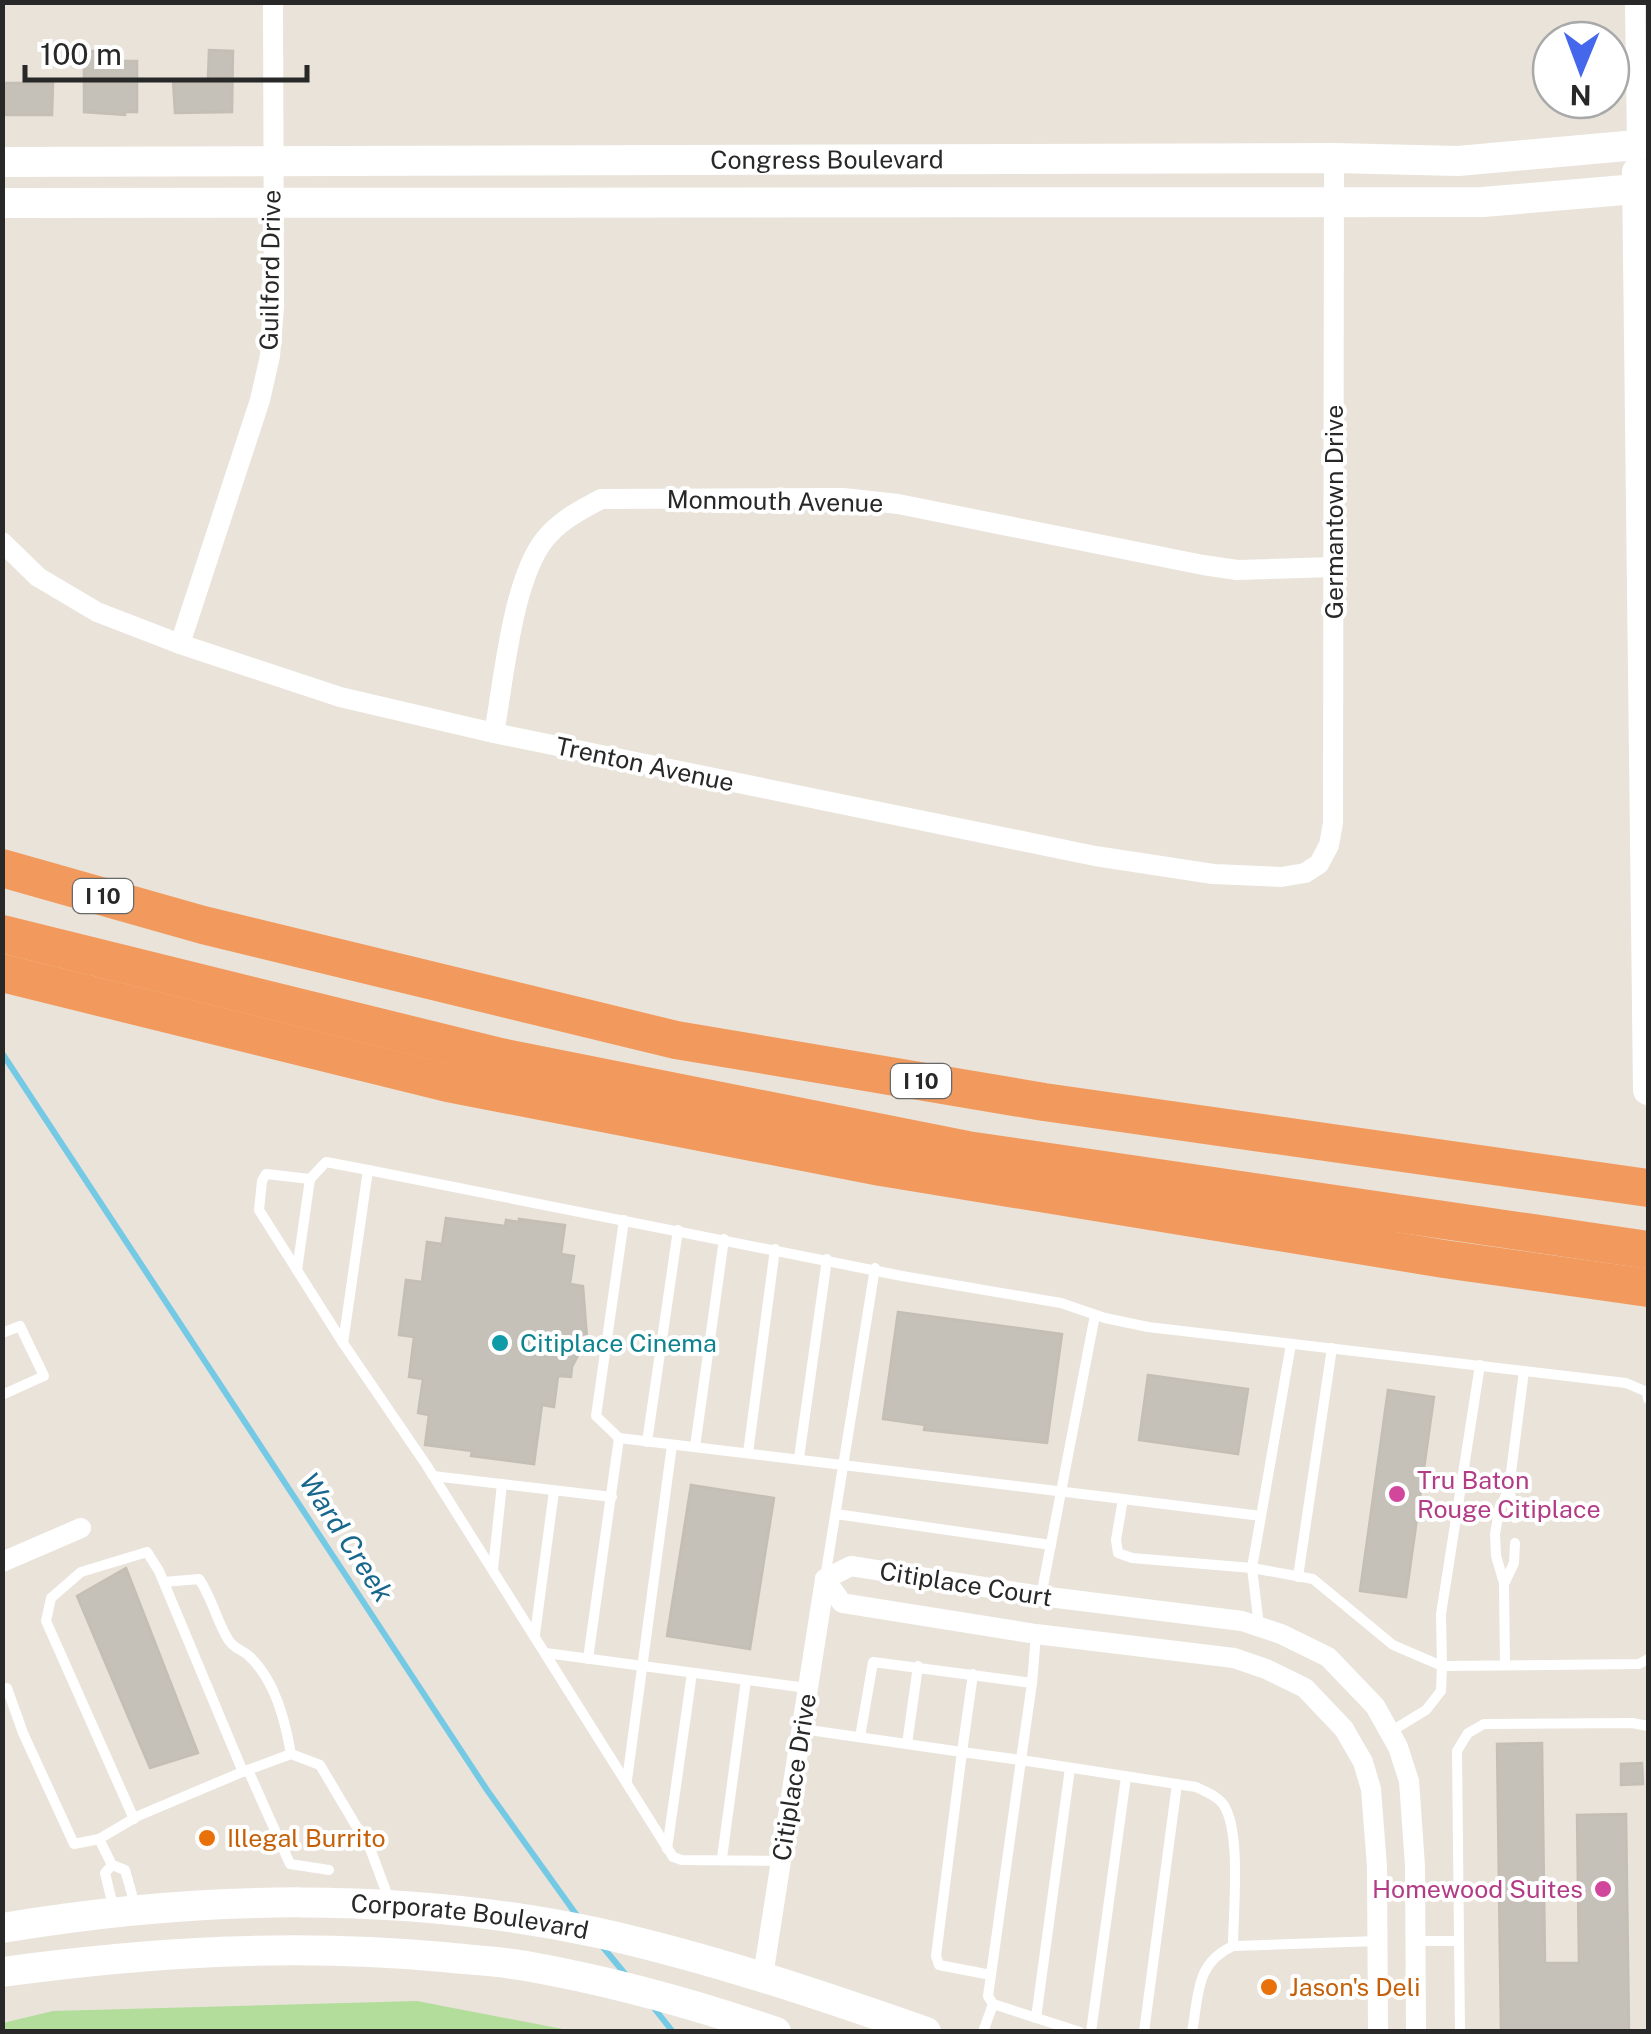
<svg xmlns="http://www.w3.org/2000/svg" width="1651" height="2034" font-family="'Public Sans',sans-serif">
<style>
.green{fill:#b2dd9a}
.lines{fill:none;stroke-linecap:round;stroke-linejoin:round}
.stream{stroke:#74c9e5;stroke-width:6}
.building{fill:#c5c1b9;stroke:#c4beb4;stroke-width:2.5}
.lane{stroke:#fff;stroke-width:10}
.street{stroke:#fff;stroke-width:20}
.secondary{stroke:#fff;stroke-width:30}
.highway{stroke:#f29a5d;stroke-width:38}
.culture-dot{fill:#0f9aa8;stroke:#fff;stroke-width:4}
.hotel-dot{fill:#d1479c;stroke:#fff;stroke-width:4}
.food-dot{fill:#e8710a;stroke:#fff;stroke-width:4}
.labels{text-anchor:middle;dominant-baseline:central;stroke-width:8;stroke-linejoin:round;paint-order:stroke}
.shield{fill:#fff;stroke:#686868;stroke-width:2.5}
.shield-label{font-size:22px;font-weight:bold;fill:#282828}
.street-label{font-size:25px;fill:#282828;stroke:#fff}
.culture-label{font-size:25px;fill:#0d838f;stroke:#fff;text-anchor:start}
.hotel-label{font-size:25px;fill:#b23c85;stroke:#fff;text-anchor:start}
.food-label{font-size:25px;fill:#c56008;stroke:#fff;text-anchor:start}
.water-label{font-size:28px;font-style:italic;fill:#17678d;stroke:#fff}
</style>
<rect width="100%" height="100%" fill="#e9e3da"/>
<!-- green -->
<polygon class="green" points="417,2001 573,2031 3,2031 3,2023 53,2011"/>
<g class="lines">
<!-- stream -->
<g class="stream">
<polyline points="2,1053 487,1790 578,1917"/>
<polyline points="602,1946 626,1975"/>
<polyline points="654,2008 673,2032"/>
</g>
</g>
<!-- building -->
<g class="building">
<polygon points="209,50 233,51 232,112 175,113 173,80 208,79"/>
<polygon points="84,51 105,51 105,61 137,61 137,112 125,112 125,115 84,112"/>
<polygon points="2,83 53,83 52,115 2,115"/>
<polygon points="446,1218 505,1226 506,1220 519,1222 519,1219 565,1225 561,1254 574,1256 570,1284 583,1286 587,1338 572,1367 571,1377 558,1376 554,1407 542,1405 534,1464 471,1456 472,1451 425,1445 429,1415 418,1413 423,1379 409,1377 414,1337 399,1335 406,1280 422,1282 427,1242 442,1244"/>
<polygon points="898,1312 1062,1334 1047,1443 924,1430 925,1425 883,1419"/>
<polygon points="1148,1375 1248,1389 1238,1454 1139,1440"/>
<polygon points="1388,1390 1434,1397 1406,1597 1360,1591"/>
<polygon points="691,1485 774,1498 750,1649 667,1636"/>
<polygon points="126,1568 198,1753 150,1768 77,1596"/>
<polygon points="1542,1743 1545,1963 1579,1963 1577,1815 1626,1814 1629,2032 1501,2032 1497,1744"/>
<polygon points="1642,1763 1643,1784 1621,1785 1621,1764"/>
</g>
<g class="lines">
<!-- lane -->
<g class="lane">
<polyline points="624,1220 596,1416 619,1438 1123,1499 1116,1540 1118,1553 1132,1558 1252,1568 1313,1579 1393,1645 1442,1666 1441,1614 1480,1365"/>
<polyline points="297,1270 310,1179"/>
<polyline points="2,1333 20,1326 44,1376 2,1395"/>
<polyline points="343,1343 259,1210 262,1181 266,1174 310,1179 326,1162 368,1170"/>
<polyline points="647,1442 678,1230"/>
<polyline points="695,1447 724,1239"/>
<polyline points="748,1453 775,1249"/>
<polyline points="799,1458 827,1259"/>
<polyline points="433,1476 612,1497"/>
<polyline points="1509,1489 1515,1518"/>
<polyline points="1123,1499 1261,1516"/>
<polyline points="836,1514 1051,1545"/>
<polyline points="493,1569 502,1484"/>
<polyline points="1298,1577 1332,1348"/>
<polyline points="825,1578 875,1268"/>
<path d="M 164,1582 L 199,1579 C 212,1597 219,1628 230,1642 C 234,1648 244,1651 249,1656 C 275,1680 285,1720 291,1754"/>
<polyline points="1505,1582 1514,1563 1515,1543"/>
<polyline points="1041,1596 1095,1315"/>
<polyline points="1259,1626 1252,1568 1291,1344"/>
<polyline points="535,1634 554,1491"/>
<polyline points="546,1653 807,1688"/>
<polyline points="588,1659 619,1438"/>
<polyline points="1505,1665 1504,1583 1496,1556 1495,1534 1499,1511 1509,1488 1524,1371"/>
<polyline points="973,1674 962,1752 1021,1760 991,1975"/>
<path d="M 1032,1683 L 1021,1760 L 1196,1787 C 1206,1792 1216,1795 1223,1804 C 1242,1831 1233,1913 1233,1946"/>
<polyline points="2,1690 7,1688 23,1733 74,1844 99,1839"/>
<polyline points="802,1729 962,1752 936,1956 939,1965 991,1975 988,1996 993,2004"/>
<polyline points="1390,1732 1426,1710 1441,1691 1442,1666 1639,1664 1648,1659"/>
<polyline points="860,1737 873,1662 1032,1683 1036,1635"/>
<polyline points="907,1744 918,1666"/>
<polyline points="627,1780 672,1445"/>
<polyline points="134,1819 46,1621 51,1598 81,1572 147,1552 159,1571 243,1772"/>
<polyline points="667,1849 692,1673"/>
<polyline points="722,1858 746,1680"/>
<polyline points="782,1861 682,1860 673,1857 427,1466 343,1343 368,1170 902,1276 1061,1303 1105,1318 1148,1327 1626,1383 1647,1392 1648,1399"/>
<polyline points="112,1865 105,1873 114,1910"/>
<polyline points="329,1870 290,1864 248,1770 291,1754 320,1765 371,1851 390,1902"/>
<polyline points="135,1905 125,1870 112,1865 99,1839 138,1816 247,1770"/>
<polyline points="1416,1941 1459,1941"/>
<polyline points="1036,2018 1070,1768"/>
<polyline points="983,2032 993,2004 1080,2032"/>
<polyline points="1091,2032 1126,1777"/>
<polyline points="1144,2032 1177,1784"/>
<path d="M 1192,2032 C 1199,1995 1195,1963 1233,1946 L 1377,1941"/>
<polyline points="1460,2032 1457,1751 1468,1733 1484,1724 1632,1723 1648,1726"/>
</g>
<!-- street -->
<g class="street">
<polyline points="1635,2 1637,144"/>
<polyline points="2,542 38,577 97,612 180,644 340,697 494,733 1095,856 1213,874 1281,877 1305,873 1319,864 1329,845 1333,823 1334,158"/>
<polyline points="180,644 260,400 270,356 274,307 273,2"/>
<path d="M 494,733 C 504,680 512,580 545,539 C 560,520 581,510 601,499 L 843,498 L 898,504 L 1203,565 L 1237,570 L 1334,567"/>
<polyline points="2,1562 81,1528"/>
<polyline points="825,1579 851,1566 1041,1596 1242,1621 1281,1634 1328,1657 1375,1706 1398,1747 1409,1781 1415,1866 1416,2032"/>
<polyline points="825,1579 842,1603 1036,1634 1234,1658 1266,1669 1305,1688 1344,1729 1363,1762 1371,1789 1377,1867 1378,2032"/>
<polyline points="763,1976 825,1579"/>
</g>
<!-- secondary -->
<g class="secondary">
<path id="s1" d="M 2,162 L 1334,158 L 1458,161 L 1648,144"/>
<polyline points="1637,172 1648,1090"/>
<polyline points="2,203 1483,202 1648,188"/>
<path id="s2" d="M 2,1928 C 198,1895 404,1891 599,1933 C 710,1958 818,1994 926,2032"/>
<path d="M 2,1972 C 151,1952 293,1943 443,1957 C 470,1960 499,1961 526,1966 C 611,1981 694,2004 776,2032"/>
</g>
<!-- highway -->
<g class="highway">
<polyline points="2,868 203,925 676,1040 1044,1102 1648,1188"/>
<polyline points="2,934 500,1057 967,1150 1648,1250"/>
<polyline points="2,973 448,1083 881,1167 1444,1259 1648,1288"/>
</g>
</g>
<!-- markers -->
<circle class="culture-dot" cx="500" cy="1343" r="10"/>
<g class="hotel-dot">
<circle cx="1397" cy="1494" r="10"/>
<circle cx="1603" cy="1889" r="10"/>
</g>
<g class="food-dot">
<circle cx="207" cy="1838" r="10"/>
<circle cx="1269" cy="1987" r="10"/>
</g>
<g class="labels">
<!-- shield labels -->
<g class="shield">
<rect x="73" y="879" width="60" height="34" rx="8"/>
<rect x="891" y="1064" width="60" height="34" rx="8"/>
</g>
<g class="shield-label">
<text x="103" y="896">I 10</text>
<text x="921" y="1081">I 10</text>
</g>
<!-- street labels -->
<g class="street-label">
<text stroke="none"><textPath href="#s1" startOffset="825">Congress Boulevard</textPath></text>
<text transform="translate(270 270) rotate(-89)">Guilford Drive</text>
<text transform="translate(775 501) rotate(1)">Monmouth Avenue</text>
<text transform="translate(1334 512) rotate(-90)">Germantown Drive</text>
<text transform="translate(645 764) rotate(12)">Trenton Avenue</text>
<text transform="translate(966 1584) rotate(9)">Citiplace Court</text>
<text transform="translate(794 1777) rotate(-81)">Citiplace Drive</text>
<text stroke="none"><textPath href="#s2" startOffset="470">Corporate Boulevard</textPath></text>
</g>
<!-- culture labels -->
<g class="culture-label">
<text x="520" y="1343">Citiplace Cinema</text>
</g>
<!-- hotel labels -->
<g class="hotel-label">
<text x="1417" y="1480">Tru Baton<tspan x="1417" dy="29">Rouge Citiplace</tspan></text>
<text x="1583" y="1889" text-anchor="end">Homewood Suites</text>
</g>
<!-- food labels -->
<g class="food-label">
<text x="227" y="1838">Illegal Burrito</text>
<text x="1289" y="1987">Jason's Deli</text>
</g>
<!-- water labels -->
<g class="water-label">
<text transform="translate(347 1537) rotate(57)">Ward Creek</text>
</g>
</g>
<!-- border -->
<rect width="1651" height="2034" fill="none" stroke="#282828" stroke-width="10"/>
<!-- north arrow -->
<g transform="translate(1581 70) rotate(181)"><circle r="48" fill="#ffffff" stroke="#a9a9a9" stroke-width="2.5"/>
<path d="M0-8L18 38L0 25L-18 38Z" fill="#4567ec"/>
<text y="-15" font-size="28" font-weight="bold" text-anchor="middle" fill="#282828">N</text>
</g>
<!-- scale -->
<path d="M25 65v15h282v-15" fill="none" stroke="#282828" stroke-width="5"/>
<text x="40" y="65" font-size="30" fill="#282828" stroke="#ffffff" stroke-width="8" paint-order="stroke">100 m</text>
</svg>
